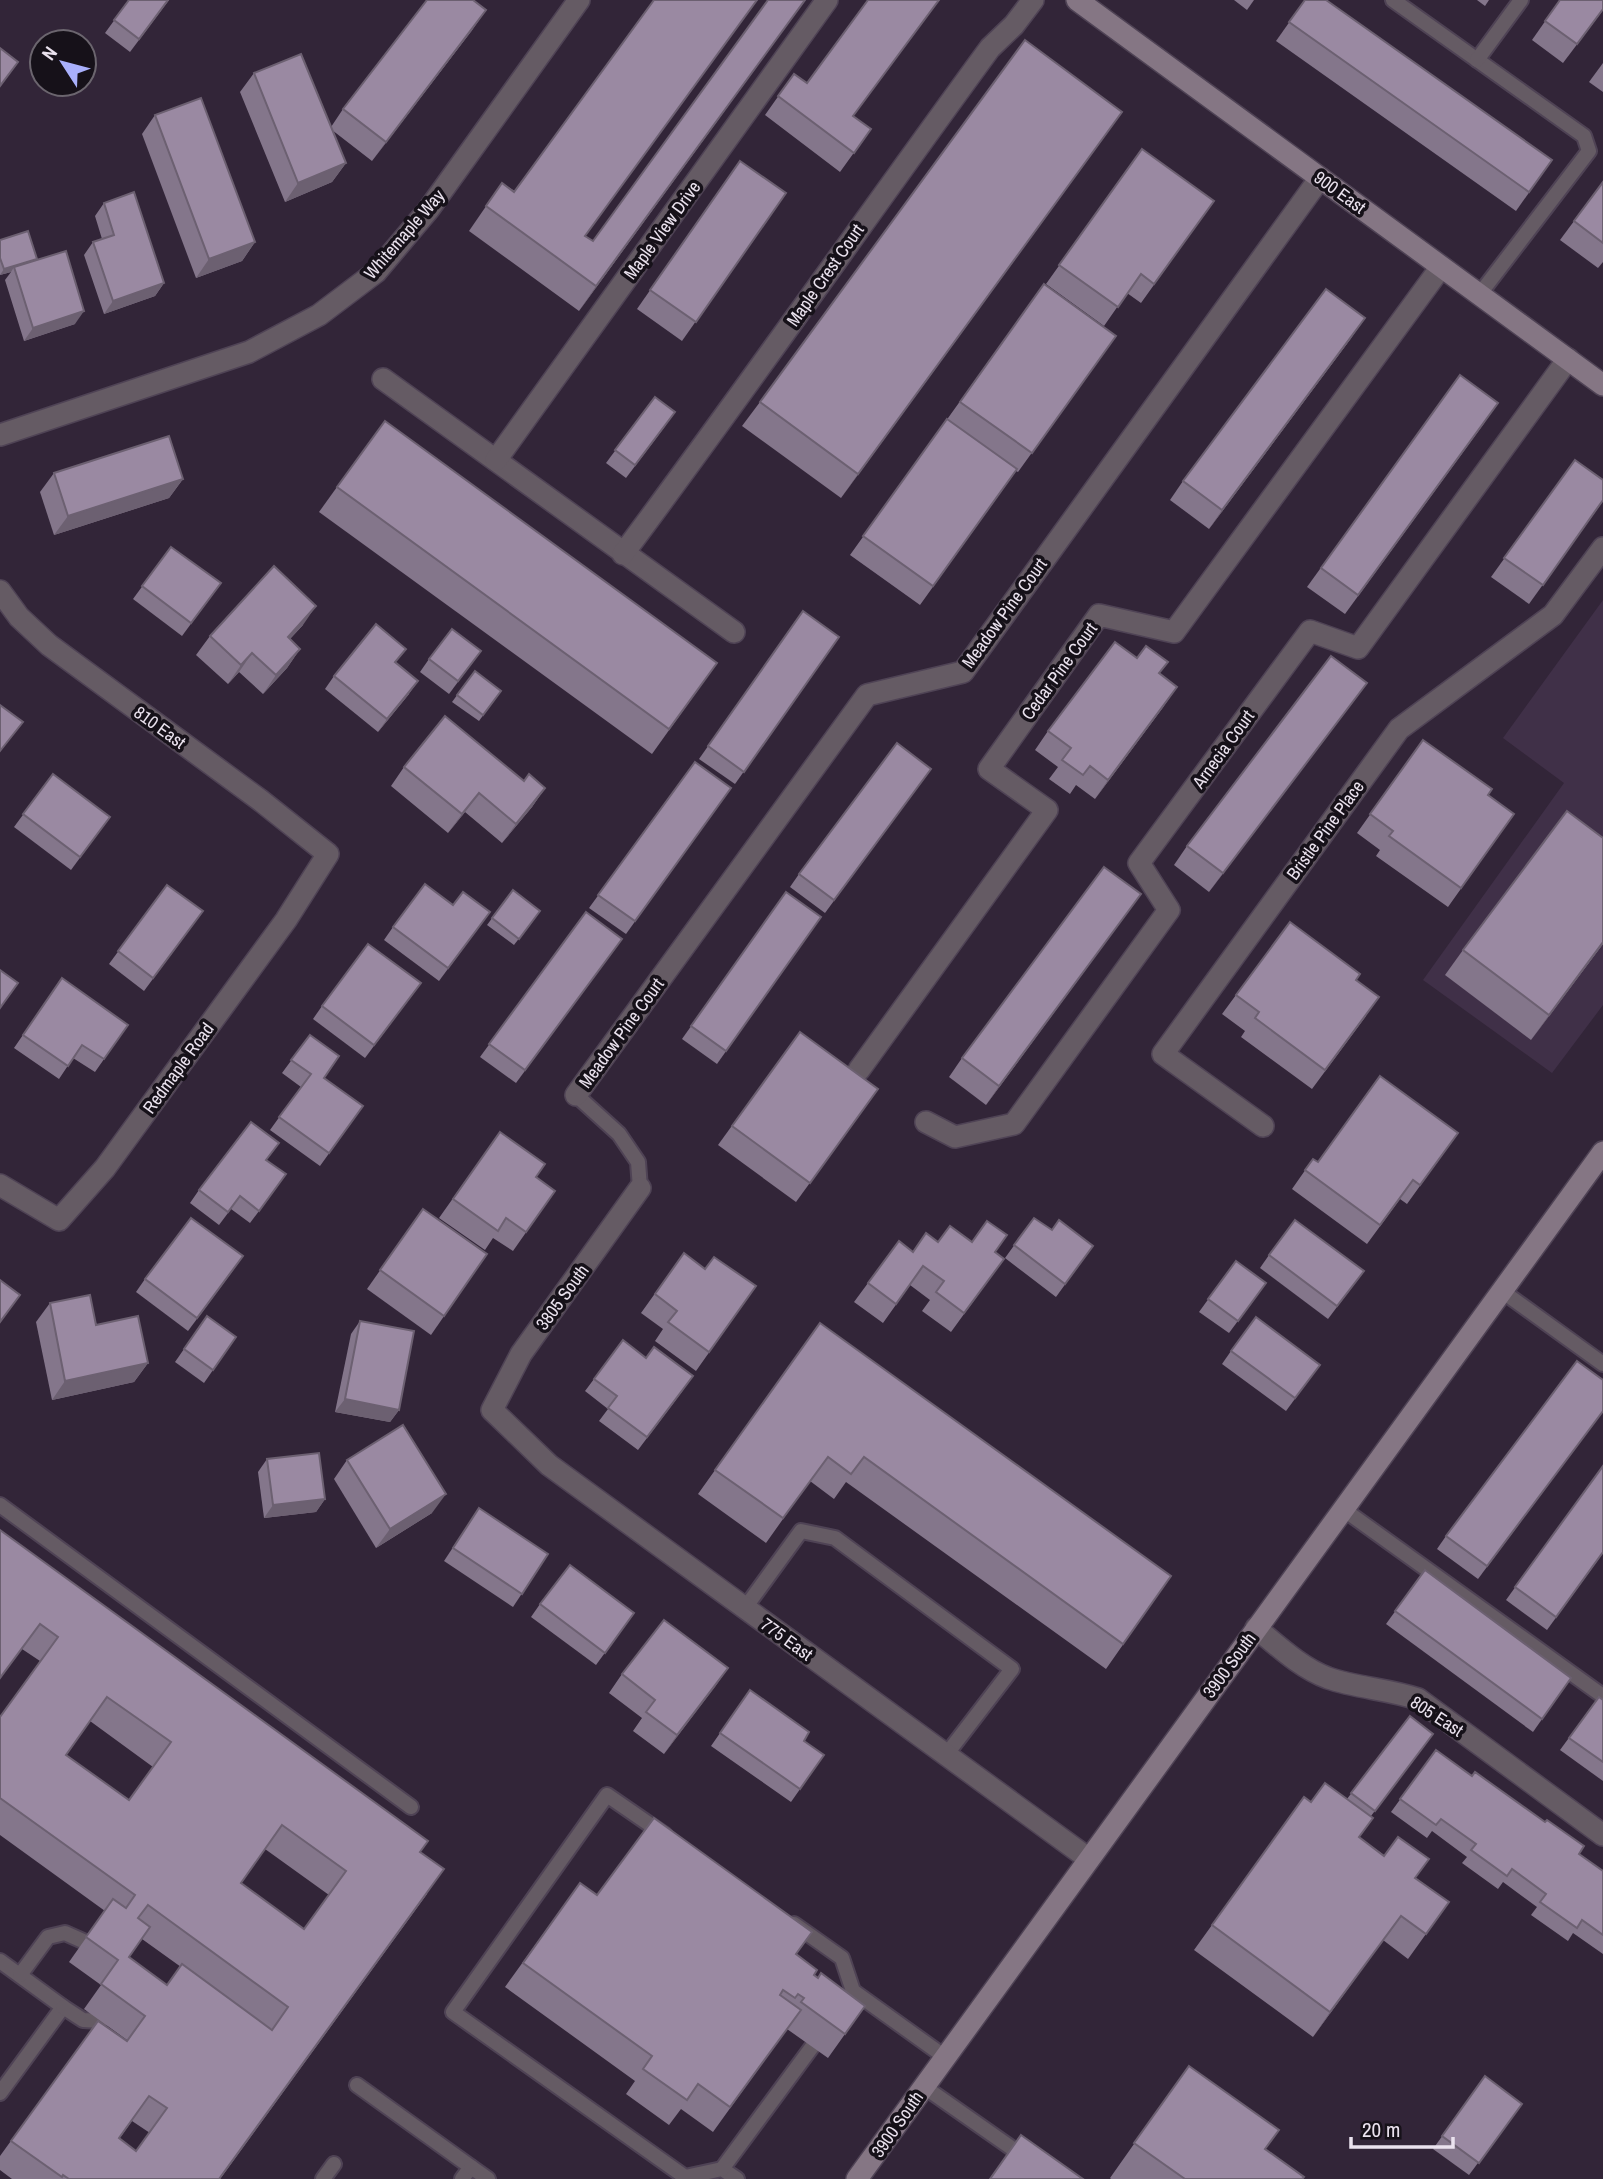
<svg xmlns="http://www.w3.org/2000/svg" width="1603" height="2179" font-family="'Archivo Narrow',sans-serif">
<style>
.built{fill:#403048}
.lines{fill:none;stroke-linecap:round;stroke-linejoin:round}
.lane-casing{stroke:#4f4355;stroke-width:18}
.street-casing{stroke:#4f4355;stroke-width:24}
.secondary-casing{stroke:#4f4355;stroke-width:24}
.lane{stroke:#655b64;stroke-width:14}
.street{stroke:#655b64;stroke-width:21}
.secondary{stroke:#857684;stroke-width:21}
.wall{fill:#84768b;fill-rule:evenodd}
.shaded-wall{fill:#6c6071}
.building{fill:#9a89a2;stroke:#6c6071;stroke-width:2;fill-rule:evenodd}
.labels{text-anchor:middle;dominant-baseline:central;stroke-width:7;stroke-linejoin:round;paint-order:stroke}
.street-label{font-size:18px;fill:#eae2ee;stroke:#161119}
</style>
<rect width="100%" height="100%" fill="#322538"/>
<!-- built -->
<polygon class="built" points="1603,600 1603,1005 1552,1073 1423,980 1564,783 1503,738"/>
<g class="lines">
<defs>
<g id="lane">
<polyline points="1393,0 1584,136 1589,151 1479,295"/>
<polyline points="1477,60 1521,0"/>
<polyline points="576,1095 619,1134 638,1162 640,1188"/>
<polyline points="1502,1291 1603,1364"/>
<polyline points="0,1505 411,1807"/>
<polyline points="1343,1509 1603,1696"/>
<polyline points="745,1608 801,1531 835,1538 1012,1669 946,1755"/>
<polyline points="665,1835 607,1795 453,2012 685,2177 722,2169 737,2179"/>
<polyline points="794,1924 842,1958 853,1991 945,2057"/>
<polyline points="0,1961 63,2007 0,2093"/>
<polyline points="20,1975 48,1937 65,1933 83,1941"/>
<polyline points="63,2007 83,2020 100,2021"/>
<polyline points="357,2085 471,2167 462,2179"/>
<polyline points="923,2086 1056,2179"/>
<polyline points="471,2167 488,2179"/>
<polyline points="722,2169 823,2032"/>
<polyline points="323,2179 334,2164"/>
</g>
<g id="street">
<polyline points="383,379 734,632"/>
<polyline points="0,435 249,352 319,315 376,272 429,209 579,0"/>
<polyline points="496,460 827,0"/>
<path d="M 623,554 C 748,387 867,216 990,48 L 1014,25 L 1033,0"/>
<polyline points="0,591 19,617 49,645 260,800 328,854 286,920 105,1168 59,1220 0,1185"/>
<polyline points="859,1070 1047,810 989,769 1099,615 1174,632 1441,267"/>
<polyline points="576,1095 867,695 963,672 1320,178"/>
<polyline points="926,1122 955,1137 1014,1124 1169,910 1139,863 1310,631 1358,648 1568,359"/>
<polyline points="1263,1126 1163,1054 1399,729 1553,615 1603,548"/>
<polyline points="640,1188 521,1354 492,1410 549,1465 1089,1859"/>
<path d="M 1256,1628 C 1278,1646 1301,1668 1328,1678 C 1357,1688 1388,1689 1418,1699 L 1603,1835"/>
</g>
<g id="secondary">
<polyline points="1077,0 1603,385"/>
<polyline points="857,2179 1603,1152"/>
</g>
</defs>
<!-- lane casing -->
<use href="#lane" class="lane-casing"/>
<!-- street casing -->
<use href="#street" class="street-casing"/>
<!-- secondary casing -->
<use href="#secondary" class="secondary-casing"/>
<!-- lane -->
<use href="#lane" class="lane"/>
<!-- street -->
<use href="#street" class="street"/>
<!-- secondary -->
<use href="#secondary" class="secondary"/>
</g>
<!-- wall -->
<g class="wall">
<polygon points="129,0 169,0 130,52 105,33"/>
<polygon points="805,0 579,311 469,231 502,183 593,241"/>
<polygon points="939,0 853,116 871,129 840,172 765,115 794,74 807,83"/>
<polygon points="1234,0 1254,0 1247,10"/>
<polygon points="1305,0 1552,160 1516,211 1276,41"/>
<polygon points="1477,0 1489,0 1485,6"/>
<polygon points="1560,0 1603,0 1603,10 1563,63 1532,40"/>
<polygon points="473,29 372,161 332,130 346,163 332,182 285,202 240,92 254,73 331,127 343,109"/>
<polygon points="1603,63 1603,92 1589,82"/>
<polygon points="155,115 255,242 242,261 196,278 142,134"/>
<polygon points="1104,137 841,498 742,426 760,402"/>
<polygon points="1142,149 1214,201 1141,303 1127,293 1104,326 1046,284"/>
<polygon points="740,161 786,193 682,341 637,309"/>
<polygon points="1603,182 1603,262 1598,268 1560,240"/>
<polygon points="104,203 164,283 155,296 104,314 84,255 93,242 102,239 95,216"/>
<polygon points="0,240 75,324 24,341 5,280 11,272 0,275"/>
<polygon points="1044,284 1116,336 1018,472 1016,471 920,605 850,555"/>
<polygon points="1352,337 1209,529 1170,500 1183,481"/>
<polygon points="1460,375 1485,422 1345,614 1307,587"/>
<polygon points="655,397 666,425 626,478 606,463"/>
<polygon points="1575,460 1603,501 1529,604 1491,577"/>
<polygon points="54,473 183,479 169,498 54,535 40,492"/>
<polygon points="337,487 717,663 652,754 319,512"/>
<polygon points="171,547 221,583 182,636 133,599"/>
<polygon points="803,611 839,637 735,784 699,759"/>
<polygon points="303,625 290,639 300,649 287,668 263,694 239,672 228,684 196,655 210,636"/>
<polygon points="481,651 449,694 420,672 429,659"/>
<polygon points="1137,658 1160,673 1164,706 1095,799 1076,785 1070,794 1049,779 1058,767 1035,750 1048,731"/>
<polygon points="396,663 409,694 378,732 325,689 334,676"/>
<polygon points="475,671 501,691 479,721 452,702"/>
<polygon points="1367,683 1209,892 1174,865 1187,846"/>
<polygon points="1423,740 1488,795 1514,814 1448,907 1376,856 1380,850 1357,833"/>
<polygon points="695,762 731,788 626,934 589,908"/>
<polygon points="404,767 524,781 545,788 532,807 502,843 465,812 448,833 391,786"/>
<polygon points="931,769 825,913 790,887 799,874"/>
<polygon points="53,774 110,817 71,870 14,827"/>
<polygon points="167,885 203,911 144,991 109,964"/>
<polygon points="513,890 540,911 514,945 487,925"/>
<polygon points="786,892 821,917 717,1064 682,1039"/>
<polygon points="1141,894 986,1105 949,1077 962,1058"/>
<polygon points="453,905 490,912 439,981 384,940 393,927"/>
<polygon points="586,912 622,939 516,1083 480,1057"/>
<polygon points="1603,944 1531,1040 1445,975 1463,950"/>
<polygon points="62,978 128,1025 95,1072 73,1058 59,1079 14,1048"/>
<polygon points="1356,980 1366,1016 1312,1089 1241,1037 1245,1031 1222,1014 1236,995"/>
<polygon points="421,983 365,1058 313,1019 322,1006"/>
<polygon points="800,1032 878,1089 796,1202 718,1145"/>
<polygon points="310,1035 324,1078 363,1106 320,1166 270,1130 301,1087 282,1073"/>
<polygon points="500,1132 536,1177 555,1191 513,1251 493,1238 485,1250 439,1218"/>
<polygon points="1458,1133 1407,1204 1400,1199 1367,1244 1292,1189 1313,1159 1318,1162"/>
<polygon points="267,1160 277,1187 250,1223 231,1209 219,1225 190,1203 199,1190"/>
<polygon points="423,1209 487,1254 431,1335 367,1289"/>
<polygon points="1034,1218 1052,1230 1093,1246 1056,1297 1005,1258"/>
<polygon points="972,1242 995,1252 1004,1259 951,1332 922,1311 930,1300 910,1285 883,1323 854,1302 868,1283 913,1252"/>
<polygon points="684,1253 705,1269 756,1286 696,1371 655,1341 663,1329 641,1313"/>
<polygon points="1269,1255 1364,1271 1328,1319 1260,1268"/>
<polygon points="1236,1261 1266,1283 1229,1333 1199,1312"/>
<polygon points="234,1269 188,1331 136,1292 145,1279"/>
<polygon points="50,1303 96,1325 148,1363 134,1382 52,1400 36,1322"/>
<polygon points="207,1316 236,1337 204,1383 175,1362"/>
<polygon points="360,1321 399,1410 390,1422 335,1412 351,1334"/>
<polygon points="820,1323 1171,1576 1106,1669 846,1482 834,1499 810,1481 766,1543 698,1494"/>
<polygon points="1231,1351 1320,1365 1286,1411 1222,1364"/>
<polygon points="594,1379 684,1389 638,1450 599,1421 608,1409 585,1391"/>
<polygon points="1603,1411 1478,1579 1437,1549 1446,1536"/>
<polygon points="267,1459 325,1499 316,1512 264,1518 258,1472"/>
<polygon points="347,1460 432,1513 376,1548 334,1479"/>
<polygon points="1603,1466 1603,1553 1547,1630 1506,1600"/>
<polygon points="479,1508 548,1554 513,1607 444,1561"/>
<path d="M 0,1530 L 420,1852 L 427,1894 L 220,2179 L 12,2179 L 0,2170 L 0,2156 L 98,2021 L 127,2041 L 127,2040 L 84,2009 L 101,1985 L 69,1962 L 105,1911 L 0,1835 L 0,1717 L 40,1661 L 22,1649 ZM 90,1721 L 153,1767 L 129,1800 L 66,1755 ZM 265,1849 L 329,1895 L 304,1929 L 241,1883 ZM 142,1939 L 181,1967 L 167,1985 L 129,1957 ZM 132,2121 L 150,2133 L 136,2151 L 119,2139 Z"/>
<polygon points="1425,1570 1571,1678 1533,1732 1386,1624"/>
<polygon points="540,1604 634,1613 596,1665 531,1617"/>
<polygon points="728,1668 664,1754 633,1731 642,1718 609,1693 622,1674"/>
<polygon points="750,1690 804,1741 824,1755 791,1802 711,1746"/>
<polygon points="1599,1697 1603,1700 1603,1781 1560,1750"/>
<polygon points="1410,1716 1433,1734 1371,1816 1359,1837 1449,1902 1408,1959 1383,1940 1313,2037 1194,1950 1304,1797 1311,1802 1347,1799"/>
<polygon points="1436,1750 1603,1871 1603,1954 1573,1933 1568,1941 1531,1915 1537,1907 1503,1882 1498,1889 1462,1863 1467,1857 1432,1831 1427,1838 1391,1812"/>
<polygon points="580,1883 597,1895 796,1955 814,1975 865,2006 828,2058 787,2029 713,2132 681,2109 669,2125 626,2094 635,2081 505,1987"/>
<polygon points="1189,2066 1265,2149 1302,2179 1111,2179 1110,2178"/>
<polygon points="1485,2076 1522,2104 1469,2175 1433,2149"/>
</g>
<!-- shaded-wall -->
<g class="shaded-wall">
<polygon points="805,0 579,311 596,286"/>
<polygon points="486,10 473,29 372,161 386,142"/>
<polygon points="1122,112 1104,137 841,498 858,474"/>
<polygon points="346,163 332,182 285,202 298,183"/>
<polygon points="255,242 242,261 196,278 209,259"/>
<polygon points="37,259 14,267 11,272 0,275 4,269"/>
<polygon points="164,283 155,296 104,314 113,301"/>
<polygon points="84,311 75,324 24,341 33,328"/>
<polygon points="1365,318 1352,337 1209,529 1222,510"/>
<polygon points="183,479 169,498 54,535 68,516"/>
<polygon points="316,606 303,625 274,656 288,637"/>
<polygon points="300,649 287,668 263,694 276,675"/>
<polygon points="252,653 239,672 228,684 241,665"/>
<polygon points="418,681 409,694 378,732 387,719"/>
<polygon points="1367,683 1353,702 1209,892 1223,873"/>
<polygon points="1177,687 1164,706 1095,799 1108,780"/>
<polygon points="545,788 532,807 502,843 516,824"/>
<polygon points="479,793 465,812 448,833 462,814"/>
<polygon points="1141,894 1127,913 986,1105 999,1086"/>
<polygon points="1603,942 1603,944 1531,1040 1549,1015"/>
<polygon points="148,1363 134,1382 52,1400 65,1381"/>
<polygon points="345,1399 399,1410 390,1422 335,1412"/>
<polygon points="446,1494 432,1513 376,1548 390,1529"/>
<polygon points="325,1499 316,1512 264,1518 273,1505"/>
<polygon points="728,1668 715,1687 664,1754 677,1735"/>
<polygon points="1401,1916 1383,1940 1313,2037 1330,2012"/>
</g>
<!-- building -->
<g class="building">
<polygon points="129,0 168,0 139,39 114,20"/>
<polygon points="427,0 473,0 486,10 386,142 343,109"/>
<polygon points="654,0 757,0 585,236 593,241 768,0 805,0 596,286 486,206 502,183 514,192"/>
<polygon points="868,0 939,0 853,116 871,129 854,153 778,96 794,74 807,83"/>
<polygon points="1305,0 1326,0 1552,160 1529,192 1289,22"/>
<polygon points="1560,0 1603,0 1603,9 1577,44 1545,21"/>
<polygon points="1025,40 1122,112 858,474 760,402"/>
<polygon points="0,48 18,62 0,86"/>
<polygon points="301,54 346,163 298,183 254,73"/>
<polygon points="201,98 255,242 209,259 155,115"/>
<polygon points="1142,149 1214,201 1154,284 1141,274 1118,307 1059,265"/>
<polygon points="740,161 786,193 696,322 650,290"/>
<polygon points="1603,182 1603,243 1574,221"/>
<polygon points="134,192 164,283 113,301 93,242 114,235 104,203"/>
<polygon points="28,231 37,259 4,269 0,258 0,240"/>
<polygon points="66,251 84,311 33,328 14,267"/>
<polygon points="1044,284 1116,336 1032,453 960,402"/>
<polygon points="1326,289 1365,318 1222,510 1183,481"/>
<polygon points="1460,375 1498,403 1358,595 1321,568"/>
<polygon points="655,397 675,412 635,465 615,450"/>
<polygon points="947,419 1017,469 933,586 863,536"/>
<polygon points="385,421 717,663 669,729 337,487"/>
<polygon points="169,436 183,479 68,516 54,473"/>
<polygon points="1575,460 1603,480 1603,500 1543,585 1504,558"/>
<polygon points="171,547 221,583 191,623 142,586"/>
<polygon points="274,566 316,606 288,637 300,649 276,675 252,653 241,665 210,636"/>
<polygon points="803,611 839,637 744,772 708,746"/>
<polygon points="376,624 406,649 395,662 418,681 387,719 334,676"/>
<polygon points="452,629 481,651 458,681 429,659"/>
<polygon points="1115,642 1137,658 1146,646 1168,662 1159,673 1177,687 1108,780 1090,766 1083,775 1062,760 1071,748 1048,731"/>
<polygon points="1331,656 1367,683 1223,873 1187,846"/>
<polygon points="475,671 501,691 483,715 457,695"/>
<polygon points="0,705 23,722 0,751"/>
<polygon points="445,716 524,781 529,774 545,788 516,824 479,793 462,814 404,767"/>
<polygon points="1423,740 1492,789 1488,795 1514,814 1461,888 1389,836 1393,831 1370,814"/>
<polygon points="897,743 931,769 834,900 799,874"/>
<polygon points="695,762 731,788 635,921 598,895"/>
<polygon points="53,774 110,817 80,857 23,814"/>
<polygon points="1567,811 1603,838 1603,942 1549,1015 1463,950"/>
<polygon points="1104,867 1141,894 999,1086 962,1058"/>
<polygon points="425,884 453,905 463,892 490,912 448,968 393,927"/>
<polygon points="167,885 203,911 153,978 118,951"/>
<polygon points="513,890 540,911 519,939 492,918"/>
<polygon points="786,892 821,917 726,1051 691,1026"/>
<polygon points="586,912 622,939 525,1070 489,1044"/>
<polygon points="1290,922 1360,974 1356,980 1379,997 1325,1070 1255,1018 1259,1012 1236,995"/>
<polygon points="368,944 421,983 374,1045 322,1006"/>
<polygon points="0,970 18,983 0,1008"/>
<polygon points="62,978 128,1025 104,1059 82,1045 68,1066 23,1035"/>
<polygon points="800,1032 878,1089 810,1183 732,1126"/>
<polygon points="310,1035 339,1056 324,1078 363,1106 329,1153 279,1117 311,1074 291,1060"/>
<polygon points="1380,1076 1458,1133 1420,1185 1413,1180 1380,1225 1305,1170 1313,1159 1318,1162"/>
<polygon points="251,1122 279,1143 266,1160 286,1174 259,1211 240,1196 228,1212 199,1190"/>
<polygon points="500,1132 545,1164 536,1177 555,1191 526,1232 506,1218 498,1231 453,1199"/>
<polygon points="423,1209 487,1254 444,1316 380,1270"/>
<polygon points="191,1218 243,1256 197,1318 145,1279"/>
<polygon points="1034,1218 1052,1230 1059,1220 1093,1246 1065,1284 1014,1245"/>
<polygon points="1295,1220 1364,1271 1337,1306 1269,1255"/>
<polygon points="987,1221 1007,1235 995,1252 1004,1259 964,1313 936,1292 944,1281 923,1266 896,1304 868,1283 899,1241 913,1252 926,1233 938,1242 950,1226 972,1242"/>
<polygon points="684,1253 705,1269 714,1257 756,1286 709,1352 668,1322 677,1311 655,1294"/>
<polygon points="1236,1261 1266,1283 1238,1321 1208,1299"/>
<polygon points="0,1280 20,1295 0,1322"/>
<polygon points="90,1295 96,1325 138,1316 148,1363 65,1381 50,1303"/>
<polygon points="207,1316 236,1337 213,1370 184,1349"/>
<polygon points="1256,1317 1320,1365 1295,1398 1231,1351"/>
<polygon points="360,1321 414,1331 399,1410 345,1399"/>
<polygon points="820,1323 1171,1576 1123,1644 864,1457 851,1474 828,1457 783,1518 715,1470"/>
<polygon points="623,1340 646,1358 654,1347 693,1376 647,1437 608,1408 617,1396 594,1379"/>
<polygon points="1577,1361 1603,1380 1603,1411 1487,1566 1446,1536"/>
<polygon points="403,1425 446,1494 390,1529 347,1460"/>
<polygon points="319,1453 325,1499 273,1505 267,1459"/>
<polygon points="1603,1466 1603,1552 1556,1617 1515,1587"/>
<polygon points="479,1508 548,1554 522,1594 453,1548"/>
<path d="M 0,1530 L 428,1841 L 420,1852 L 444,1869 L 219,2179 L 69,2179 L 63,2175 L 62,2177 L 11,2141 L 98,2021 L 127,2041 L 145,2016 L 101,1984 L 118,1960 L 86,1937 L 113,1899 L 126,1908 L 135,1895 L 0,1798 L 0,1717 L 58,1637 L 40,1624 L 0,1678 ZM 107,1697 L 171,1742 L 129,1800 L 66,1755 ZM 282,1825 L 346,1871 L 304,1929 L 241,1883 ZM 148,1905 L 288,2007 L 272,2030 L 182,1964 L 167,1985 L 129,1957 L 150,1927 L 138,1918 ZM 149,2096 L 167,2108 L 136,2151 L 119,2138 Z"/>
<polygon points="570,1565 634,1613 605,1653 540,1604"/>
<polygon points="1425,1570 1571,1678 1542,1719 1395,1611"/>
<polygon points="664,1620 728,1668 677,1735 646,1712 655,1700 622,1674"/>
<polygon points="750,1690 809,1732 804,1741 824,1755 800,1789 720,1733"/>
<polygon points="1599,1697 1603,1700 1603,1762 1569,1738"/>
<polygon points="1410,1716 1433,1734 1375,1811 1351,1793"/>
<polygon points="1436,1750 1472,1776 1475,1772 1545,1822 1547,1820 1584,1846 1579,1854 1603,1871 1603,1935 1582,1920 1577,1928 1540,1902 1546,1894 1512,1869 1507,1876 1471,1850 1476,1844 1441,1819 1436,1825 1400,1799"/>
<polygon points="1325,1783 1373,1818 1359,1837 1384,1856 1398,1837 1429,1859 1415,1878 1449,1902 1426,1934 1401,1916 1330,2012 1212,1925 1304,1797 1311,1802"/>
<polygon points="654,1818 812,1932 796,1954 817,1970 814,1975 818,1978 821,1973 865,2006 845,2034 801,2002 804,1998 798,1994 795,1998 783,1990 780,1995 801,2010 730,2107 698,2084 687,2100 643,2069 652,2056 523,1963 580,1883 597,1895"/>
<polygon points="1189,2066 1279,2130 1265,2149 1304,2177 1302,2179 1185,2179 1134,2143"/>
<polygon points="1485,2076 1522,2104 1479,2163 1442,2136"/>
<polygon points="1021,2135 1083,2179 990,2179"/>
</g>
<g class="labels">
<!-- street labels -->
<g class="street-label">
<text transform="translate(1340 192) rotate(36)">900 East</text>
<text transform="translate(662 230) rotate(-54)">Maple View Drive</text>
<text transform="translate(404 234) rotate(-49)">Whitemaple Way</text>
<text transform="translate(825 275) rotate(-55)">Maple Crest Court</text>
<text transform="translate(1004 613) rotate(-54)">Meadow Pine Court</text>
<text transform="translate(1059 671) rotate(-54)">Cedar Pine Court</text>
<text transform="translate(160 727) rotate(36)">810 East</text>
<text transform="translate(1223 749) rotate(-54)">Arnecia Court</text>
<text transform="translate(1325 830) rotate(-54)">Bristle Pine Place</text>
<text transform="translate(621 1033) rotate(-54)">Meadow Pine Court</text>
<text transform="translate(178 1068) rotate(-54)">Redmaple Road</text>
<text transform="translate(562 1297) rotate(-54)">3805 South</text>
<text transform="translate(787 1639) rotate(36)">775 East</text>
<text transform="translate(1229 1665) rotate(-54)">3900 South</text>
<text transform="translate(1437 1716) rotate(33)">805 East</text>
<text transform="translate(897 2124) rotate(-55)">3900 South</text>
</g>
</g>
<!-- north arrow -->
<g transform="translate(63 63) rotate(306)"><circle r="33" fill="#161119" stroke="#6b656e" stroke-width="2"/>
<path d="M0-5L12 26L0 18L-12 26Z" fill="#a9b0fc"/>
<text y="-10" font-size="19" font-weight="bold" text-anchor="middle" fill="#eae2ee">N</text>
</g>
<!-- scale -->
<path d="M1351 2137v10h102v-10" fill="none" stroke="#eae2ee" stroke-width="3.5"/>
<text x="1362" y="2137" font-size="21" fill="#eae2ee" stroke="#161119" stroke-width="5" paint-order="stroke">20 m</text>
</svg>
